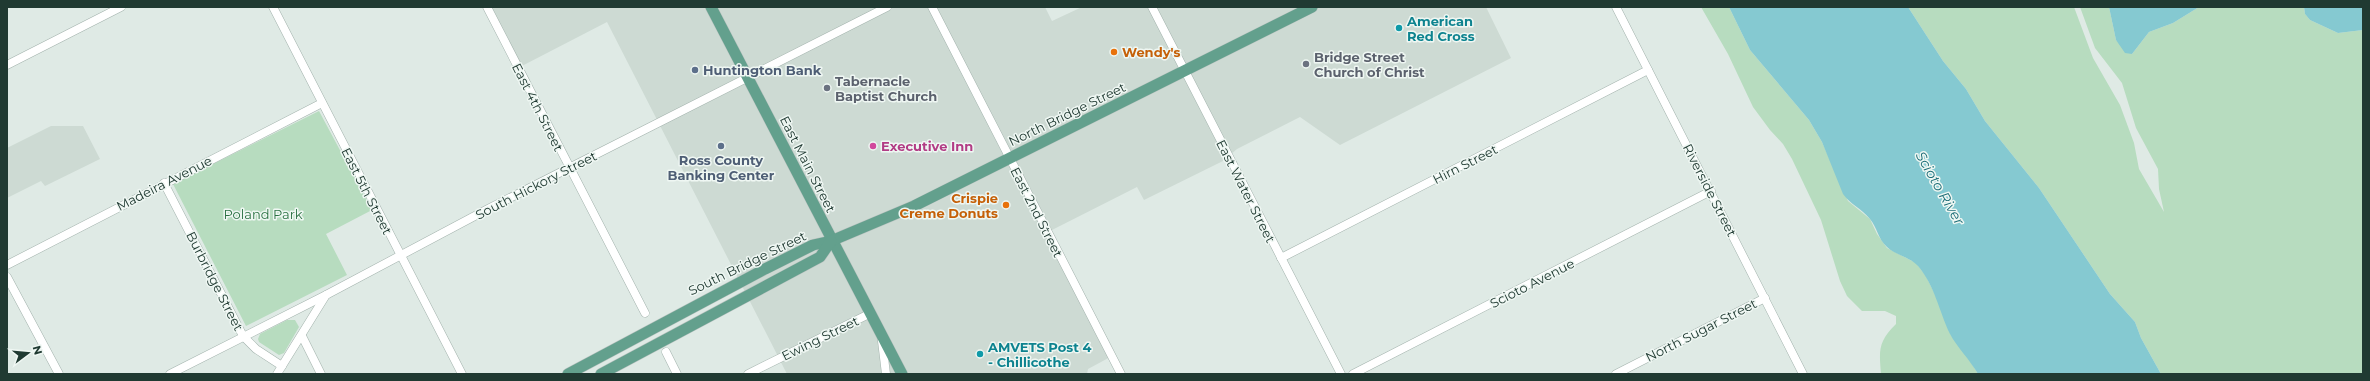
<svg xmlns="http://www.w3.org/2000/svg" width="2370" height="381" font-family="Montserrat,sans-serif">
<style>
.built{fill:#cddad3}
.green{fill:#b7dcbf}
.water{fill:#85c9d1}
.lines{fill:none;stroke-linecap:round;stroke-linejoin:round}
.minor-casing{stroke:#a2b2ac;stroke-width:9}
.major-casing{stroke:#bcc4c2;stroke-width:12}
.minor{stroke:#fff;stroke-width:8}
.major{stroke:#63a08d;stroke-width:11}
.culture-dot{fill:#0f9aa8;stroke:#eff7f3;stroke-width:1.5}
.food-dot{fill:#e8710a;stroke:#eff7f3;stroke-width:1.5}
.worship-dot{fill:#6b7280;stroke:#eff7f3;stroke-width:1.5}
.service-dot{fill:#5c6f8a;stroke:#eff7f3;stroke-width:1.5}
.hotel-dot{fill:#d1479c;stroke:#eff7f3;stroke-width:1.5}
.labels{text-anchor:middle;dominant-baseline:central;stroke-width:3;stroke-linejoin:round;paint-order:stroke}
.culture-label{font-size:13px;font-weight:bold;fill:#0d838f;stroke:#eff7f3;text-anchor:start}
.food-label{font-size:13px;font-weight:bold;fill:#c56008;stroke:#eff7f3;text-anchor:start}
.worship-label{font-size:13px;font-weight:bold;fill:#5b616d;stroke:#eff7f3;text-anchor:start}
.service-label{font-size:13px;font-weight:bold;fill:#4e5e75;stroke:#eff7f3;text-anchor:start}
.street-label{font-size:13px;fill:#203a32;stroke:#eff7f3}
.hotel-label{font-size:13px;font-weight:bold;fill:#b23c85;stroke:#eff7f3;text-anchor:start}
.park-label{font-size:13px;fill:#2a7142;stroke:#eff7f3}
.water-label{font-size:14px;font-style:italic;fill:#1a6c76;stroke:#eff7f3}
</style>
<rect width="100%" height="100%" fill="#dfeae5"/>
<!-- built -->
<g class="built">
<polygon points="487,7 1045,7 1052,21 1082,7 1486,7 1511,58 1340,145 1300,117 1237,149 1223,161 1144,200 1137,187 1050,231 1114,355 1088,369 1087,374 787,374 607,22 518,68"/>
<polygon points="51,126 83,126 100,159 45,186 41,181 7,198 7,148"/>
</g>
<!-- green -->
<g class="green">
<path d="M 1701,7 L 1729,7 L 1750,50 L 1809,120 L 1822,142 L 1848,201 L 1870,219 L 1877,234 L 1887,248 L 1916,263 L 1926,276 L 1942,309 L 1951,335 L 1968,357 L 1978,374 L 1881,374 C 1879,350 1878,342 1896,324 L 1896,316 L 1885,311 L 1862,311 L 1847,296 L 1840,281 L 1821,220 L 1792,159 L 1783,144 L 1770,130 L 1753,107 L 1728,54 Z"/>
<polygon points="1908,7 2074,7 2093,58 2120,105 2134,143 2139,169 2164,212 2159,189 2158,169 2136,128 2122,83 2095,48 2080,7 2109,7 2116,40 2132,54 2149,32 2173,23 2199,7 2304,7 2305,14 2310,20 2338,33 2363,30 2363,374 2161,374 2141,338 2135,322 2110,294 2039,188 1985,121 1966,89 1943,61"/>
<polygon points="319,111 372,210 326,234 347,275 246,326 173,184"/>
<polygon points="287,320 295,320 299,327 284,353 279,355 259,342 258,339 260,334"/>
</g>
<!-- water -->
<g class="water">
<path d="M 1729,7 L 1908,7 L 1943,61 L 1966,89 L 1985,121 L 2039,188 L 2110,294 L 2135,322 L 2141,338 L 2161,374 L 1978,374 C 1970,360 1957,347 1950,334 C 1939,311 1935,286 1918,266 C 1910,257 1895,255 1887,247 C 1878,239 1877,227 1870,219 C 1862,209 1850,204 1843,194 L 1822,142 L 1809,120 L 1750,50 Z"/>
<polygon points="2109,7 2199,7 2173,23 2149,32 2132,54 2125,53 2116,40"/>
<polygon points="2304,7 2363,7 2363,30 2338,33 2310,20 2305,14"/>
</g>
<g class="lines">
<defs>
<g id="minor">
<polyline points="273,7 462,374"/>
<polyline points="487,7 645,313"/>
<polyline points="932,7 1121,374"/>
<polyline points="1152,7 1341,374"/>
<polyline points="1616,7 1803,374"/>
<polyline points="7,65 121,7"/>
<polyline points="164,183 243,336 256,349 282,366"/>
<polyline points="1281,258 1648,70"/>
<polyline points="7,265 322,103"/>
<polyline points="7,277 59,374"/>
<polyline points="302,336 321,374"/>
<polyline points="882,341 886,374"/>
<polyline points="666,352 677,374"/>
<polyline points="170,374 326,295"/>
<polyline points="277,374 326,295 486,210 887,7"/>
<polyline points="748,374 871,313"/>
<polyline points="1353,374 1711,191"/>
<polyline points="1616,374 1765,298"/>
</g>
<g id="major">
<polyline points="711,7 902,374"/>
<polyline points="568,374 765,269 813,245 831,241 914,206 1312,7"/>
<polyline points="601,374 820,257 831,241"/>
</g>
</defs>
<!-- minor casing -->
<use href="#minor" class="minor-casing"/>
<!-- major casing -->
<use href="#major" class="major-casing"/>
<!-- minor -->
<use href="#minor" class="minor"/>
<!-- major -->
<use href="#major" class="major"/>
</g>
<!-- markers -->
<g class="culture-dot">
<circle cx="1399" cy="28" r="4"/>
<circle cx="980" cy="354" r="4"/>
</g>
<g class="food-dot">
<circle cx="1114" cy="52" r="4"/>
<circle cx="1006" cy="205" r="4"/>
</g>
<g class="worship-dot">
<circle cx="1306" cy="64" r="4"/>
<circle cx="827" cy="88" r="4"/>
</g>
<g class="service-dot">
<circle cx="695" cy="70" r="4"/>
<circle cx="721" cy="146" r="4"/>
</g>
<circle class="hotel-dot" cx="873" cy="146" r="4"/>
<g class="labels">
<!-- culture labels -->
<g class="culture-label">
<text x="1407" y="21">American<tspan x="1407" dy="15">Red Cross</tspan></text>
<text x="988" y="347">AMVETS Post 4<tspan x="988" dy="15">- Chillicothe</tspan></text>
</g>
<!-- food labels -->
<g class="food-label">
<text x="1122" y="52">Wendy's</text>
<text x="998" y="198" text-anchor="end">Crispie<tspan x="998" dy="15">Creme Donuts</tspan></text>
</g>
<!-- worship labels -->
<g class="worship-label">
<text x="1314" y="57">Bridge Street<tspan x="1314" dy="15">Church of Christ</tspan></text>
<text x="835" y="81">Tabernacle<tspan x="835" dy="15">Baptist Church</tspan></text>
</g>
<!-- service labels -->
<g class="service-label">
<text x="703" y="70">Huntington Bank</text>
<text x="721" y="160" text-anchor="middle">Ross County<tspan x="721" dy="15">Banking Center</tspan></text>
</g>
<!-- street labels -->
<g class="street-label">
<text transform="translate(538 107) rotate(63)">East 4th Street</text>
<text transform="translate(1067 114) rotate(-26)">North Bridge Street</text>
<text transform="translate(808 164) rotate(63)">East Main Street</text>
<text transform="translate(1465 164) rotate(-27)">Hirn Street</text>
<text transform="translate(164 183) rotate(-27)">Madeira Avenue</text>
<text transform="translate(536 185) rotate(-27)">South Hickory Street</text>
<text transform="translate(1710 190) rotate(63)">Riverside Street</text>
<text transform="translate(367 191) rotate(63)">East 5th Street</text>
<text transform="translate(1246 191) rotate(63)">East Water Street</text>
<text transform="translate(1037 212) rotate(63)">East 2nd Street</text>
<text transform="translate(747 263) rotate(-26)">South Bridge Street</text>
<text transform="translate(215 281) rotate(63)">Burbridge Street</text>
<text transform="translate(1532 283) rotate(-27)">Scioto Avenue</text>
<text transform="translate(1701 330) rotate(-27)">North Sugar Street</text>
<text transform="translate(820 338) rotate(-26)">Ewing Street</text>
</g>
<!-- hotel labels -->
<g class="hotel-label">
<text x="881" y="146">Executive Inn</text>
</g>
<!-- park labels -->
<g class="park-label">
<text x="263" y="214">Poland Park</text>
</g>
<!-- water labels -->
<g class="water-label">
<text transform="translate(1940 188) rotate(60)">Scioto River</text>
</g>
</g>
<!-- border -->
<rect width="2370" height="381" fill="none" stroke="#203a32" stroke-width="16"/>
<!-- north arrow -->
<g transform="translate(28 353) rotate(74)" stroke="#eff7f3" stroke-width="3" paint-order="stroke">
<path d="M0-3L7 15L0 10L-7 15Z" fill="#203a32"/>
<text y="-6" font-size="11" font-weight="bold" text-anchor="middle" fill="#203a32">N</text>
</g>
</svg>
